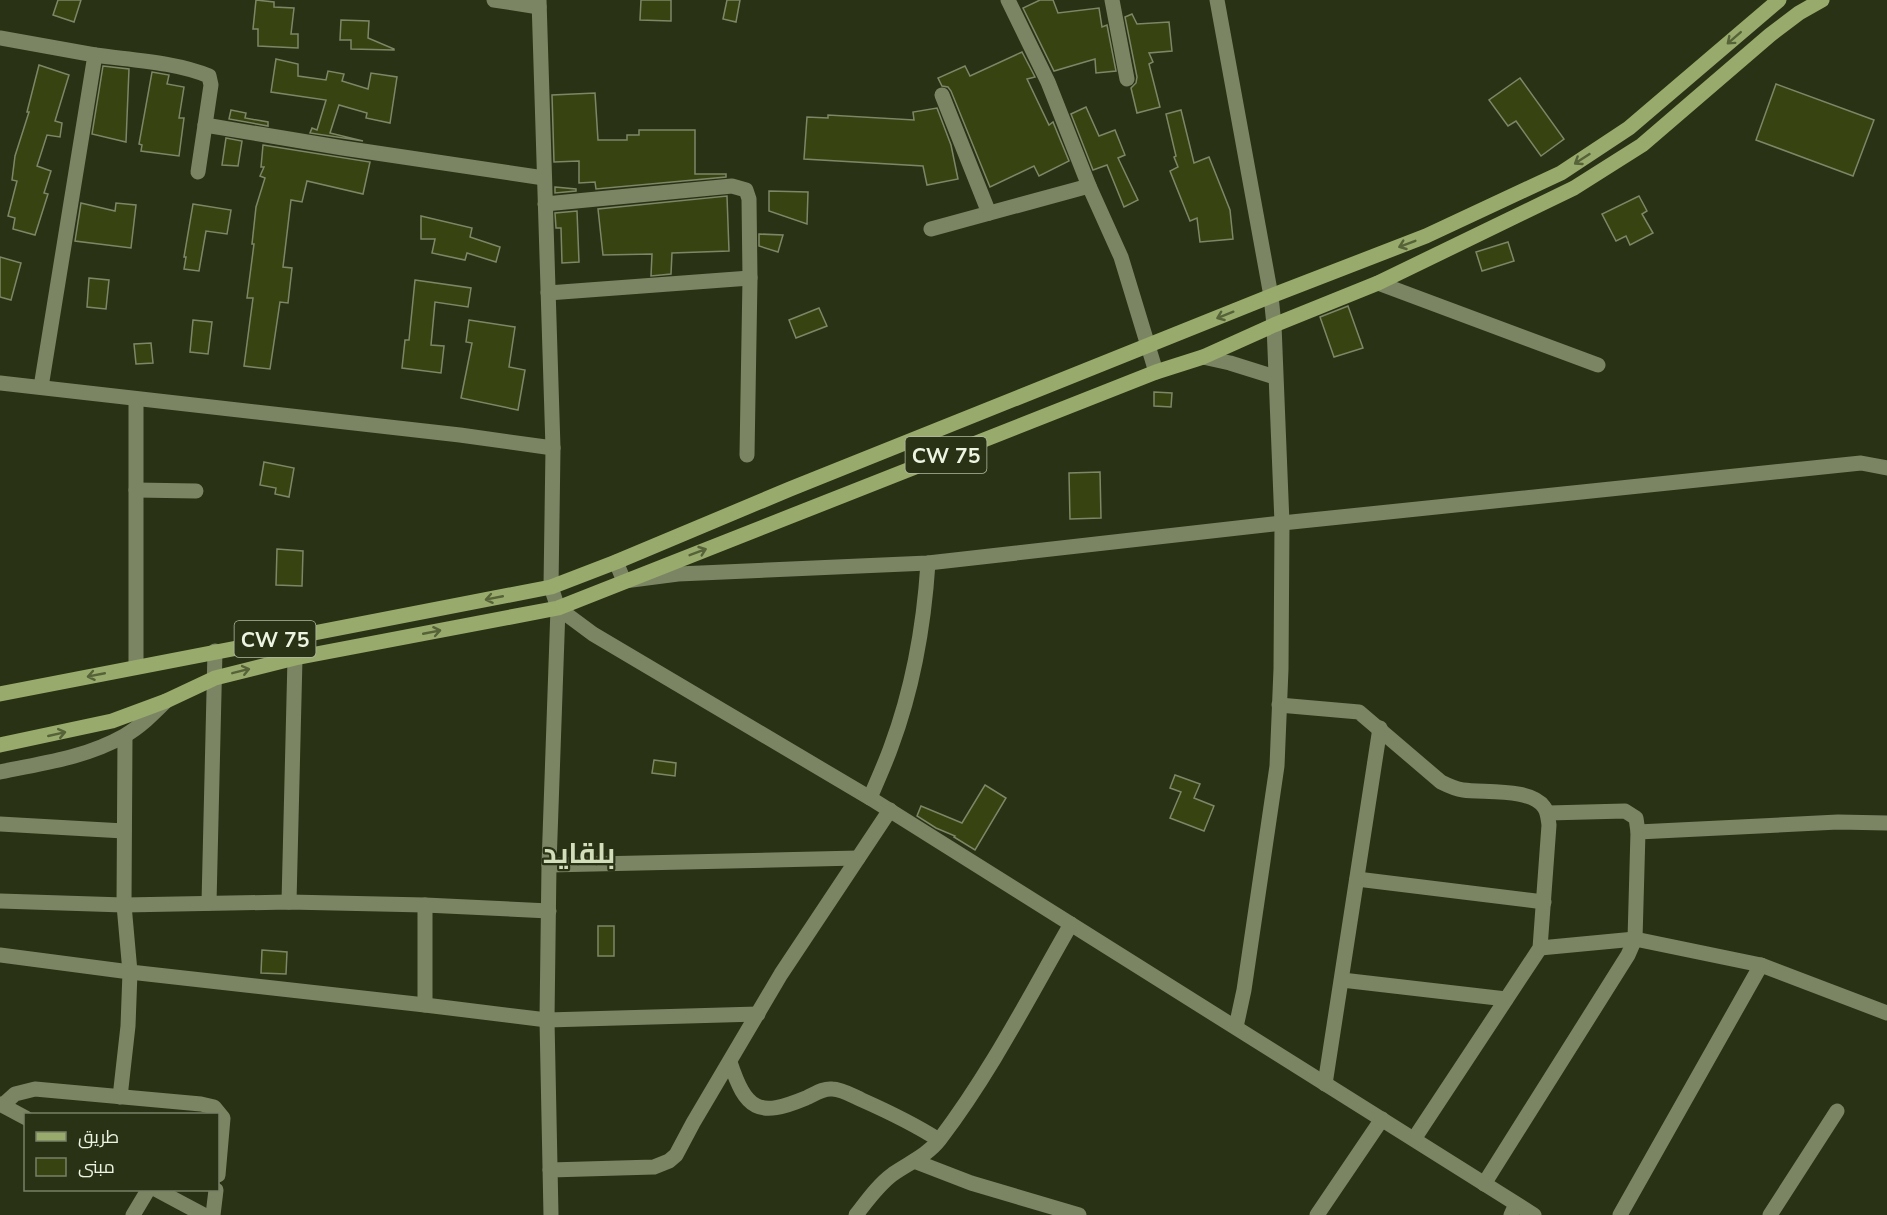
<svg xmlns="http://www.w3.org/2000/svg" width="1887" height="1215" font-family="Mulish,Cairo,sans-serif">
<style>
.building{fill:#384312;stroke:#7d8767;stroke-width:1.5}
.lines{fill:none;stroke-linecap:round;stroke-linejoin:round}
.street{stroke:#7b8564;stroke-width:15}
.secondary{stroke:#7b8564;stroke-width:15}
.primary{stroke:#99ab6c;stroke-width:15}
.oneway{stroke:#566238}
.labels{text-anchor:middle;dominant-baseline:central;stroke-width:4.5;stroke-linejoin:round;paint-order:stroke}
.shield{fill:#2a3215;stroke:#b3baa4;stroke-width:1.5}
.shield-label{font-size:21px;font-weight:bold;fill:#eef4e2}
.district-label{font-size:28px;font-weight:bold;fill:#d2ddba;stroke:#2a3215}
</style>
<rect width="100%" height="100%" fill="#2a3215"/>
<!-- building -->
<g class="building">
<polygon points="58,0 81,0 74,22 53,15"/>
<polygon points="256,0 274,2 274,7 294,8 291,34 298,34 298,48 258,46 258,29 253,29"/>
<polygon points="641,0 671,0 671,21 640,20"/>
<polygon points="727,0 740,0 736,22 723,19"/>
<polygon points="1040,0 1053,0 1058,13 1099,8 1102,27 1107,25 1116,71 1096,73 1095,59 1054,71 1023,8"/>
<polygon points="1132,14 1137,24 1169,22 1172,51 1149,53 1153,62 1149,64 1160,107 1137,113 1131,88 1136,83 1137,77 1125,17"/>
<polygon points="341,20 369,21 368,38 394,49 394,50 351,49 351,40 340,40"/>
<polygon points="1022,52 1035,77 1027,79 1049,125 1053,122 1069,161 1039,176 1034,166 990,187 951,91 948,87 942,86 938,78 965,66 970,76"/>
<polygon points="276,59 298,64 298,76 326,80 328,71 344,74 342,81 368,89 371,73 397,77 390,123 366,118 367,113 339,105 330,133 363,141 310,133 312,128 317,130 326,100 271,92"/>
<polygon points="39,65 69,75 55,121 62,123 60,137 47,135 37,166 51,171 44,193 48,194 35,235 13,229 15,218 8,216 17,181 12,180 15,156 29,112 27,112"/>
<polygon points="103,66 129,69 126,142 92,134"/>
<polygon points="152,72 169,75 167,84 184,87 179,118 184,118 179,156 141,151 142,145 139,144"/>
<polygon points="1520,78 1564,139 1541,156 1516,121 1508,126 1489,100"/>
<polygon points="1776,84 1874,120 1853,176 1756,140"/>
<polygon points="595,93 598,140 627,140 627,135 639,135 639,130 695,130 695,174 726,174 726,177 596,189 595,182 579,183 579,161 554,162 552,95"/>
<polygon points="1086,107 1099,136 1115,130 1125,155 1118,158 1138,200 1124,207 1107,165 1093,170 1071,114"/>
<polygon points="937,108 951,145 958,179 927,185 923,166 804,159 807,117 828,118 828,115 914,120 913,112"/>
<polygon points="231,110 246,113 245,118 268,122 268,126 229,119"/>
<polygon points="1181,110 1194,163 1209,157 1230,210 1233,239 1200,242 1197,218 1190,221 1170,171 1178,167 1174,157 1176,156 1166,114"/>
<polygon points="226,138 242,141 238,166 222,165"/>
<polygon points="263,145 370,162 363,194 307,181 302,202 291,200 283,267 292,268 288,303 280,302 270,369 244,366 253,298 247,298 254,244 252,244 256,207 265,178 260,176 264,167 261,167"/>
<polygon points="555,187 576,189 576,191 555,193"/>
<polygon points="769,191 808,192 807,224 769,211"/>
<polygon points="727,196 729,251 672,253 671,274 651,276 652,254 603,255 598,209"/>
<polygon points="1639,196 1647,211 1642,214 1653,233 1630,245 1626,236 1616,241 1602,214"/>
<polygon points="81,203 115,211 116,203 136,205 131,248 75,241"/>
<polygon points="193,204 231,210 227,234 206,231 199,271 184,269 186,257 184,257"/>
<polygon points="577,211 579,262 562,263 561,228 556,228 555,213"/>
<polygon points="421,216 472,228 470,237 500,247 496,262 467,253 465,260 432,253 435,239 421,239"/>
<polygon points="759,234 783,235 778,252 759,246"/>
<polygon points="1508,242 1514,261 1482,271 1476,252"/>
<polygon points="0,257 21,263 11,300 0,297"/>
<polygon points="89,278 109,280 106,309 87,307"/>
<polygon points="415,280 471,288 468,307 435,302 431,345 444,346 441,373 402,368 405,340 409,340"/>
<polygon points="1348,306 1363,348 1334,357 1320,317"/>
<polygon points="819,308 827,326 796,338 789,320"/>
<polygon points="193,320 212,322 208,354 190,352"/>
<polygon points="469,320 515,327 509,367 525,370 518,410 461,398 472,343 466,342"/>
<polygon points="151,343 153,363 136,364 134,344"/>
<polygon points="1154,392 1172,393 1171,407 1154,406"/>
<polygon points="264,462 294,468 289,497 275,494 276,488 260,485"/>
<polygon points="1100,472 1101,518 1070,519 1069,473"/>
<polygon points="277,549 303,551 302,586 276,585"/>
<polygon points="654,760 676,763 675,776 652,773"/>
<polygon points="1175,775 1200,784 1194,798 1214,806 1204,831 1170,818 1181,792 1170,788"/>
<polygon points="985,785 1006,798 975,850 954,837 955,836 936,828 917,816 921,806 962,823"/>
<rect x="598" y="926" width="16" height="30"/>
<polygon points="262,950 287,952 286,974 261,973"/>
</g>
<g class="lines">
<!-- street -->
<g class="street">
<polyline points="494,0 539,7"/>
<polyline points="1008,0 1048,82 1089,186 1121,257 1156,372"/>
<polyline points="1112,0 1127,79"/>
<polyline points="1217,0 1271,296 1274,325 1282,523 1281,669 1277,766 1244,990 1236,1027"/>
<polyline points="0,38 95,55 41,387"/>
<path d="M 95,55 C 131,60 176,62 209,76 L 211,85 L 198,172"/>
<polyline points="942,95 989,213"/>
<polyline points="205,125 343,148 544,178"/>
<polyline points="545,204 732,186 746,190 749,199 750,278 747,455"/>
<polyline points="931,229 1089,186"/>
<polyline points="1378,283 1598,365"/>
<polyline points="548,293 750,278"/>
<polyline points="1203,357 1230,363 1275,377"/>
<polyline points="0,383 460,435 553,448"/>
<polyline points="136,490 196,491"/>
<polyline points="616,562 624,581 678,574 928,563 1282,523 1861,463 1887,468"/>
<polyline points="136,667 136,399"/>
<path d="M 1279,705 L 1359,712 L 1441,782 C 1449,786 1455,789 1463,790 C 1485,793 1531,788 1544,807 C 1548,812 1548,819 1549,825 L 1540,948 L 1414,1139"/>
<path d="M 0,772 C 42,763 85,758 124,736 C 140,727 153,714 166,701"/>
<path d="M 870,798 C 877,781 885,764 891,747 C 913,688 924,625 928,563"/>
<polyline points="0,824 124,831"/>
<polyline points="1638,832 1838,822 1887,823"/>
<polyline points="549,865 858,858"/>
<polyline points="1357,879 1544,902"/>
<polyline points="0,901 124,905 289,902 425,905 549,911"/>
<polyline points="289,902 295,658"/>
<polyline points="209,903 215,651"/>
<polyline points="425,905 425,1005"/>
<polyline points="1540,948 1635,939 1761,965 1887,1013"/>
<polyline points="0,955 130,972 425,1005 547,1020 758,1014"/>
<polyline points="1342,980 1506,999"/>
<path d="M 730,1062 C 746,1110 758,1118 806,1098 C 815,1094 823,1088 832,1089 C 842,1089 853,1096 862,1100 C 889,1112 914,1124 939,1140"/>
<polyline points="1325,1084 1380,728"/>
<polyline points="120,1097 128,1026 130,972 124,905 125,736"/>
<polyline points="0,1104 26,1118"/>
<polyline points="3,1105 15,1094 35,1089 201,1104 214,1107 223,1118 218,1175"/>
<polyline points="914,1161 971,1183 1079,1215"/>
<polyline points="550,1170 654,1167 669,1161 676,1155 693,1123 781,974 890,810"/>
<polyline points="1484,1184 1628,955 1635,939 1638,832 1636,818 1625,811 1548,813"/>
<polyline points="157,1190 204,1215"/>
<polyline points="133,1215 148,1190"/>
<polyline points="213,1215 216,1190"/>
<polyline points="551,1215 547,1020 549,865 558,608"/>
<path d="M 856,1215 C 867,1201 878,1185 893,1174 C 909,1163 928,1155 940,1139 C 991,1072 1029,997 1071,924"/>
<polyline points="1317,1215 1382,1119"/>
<polyline points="1511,1215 1516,1204"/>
<polyline points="1620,1215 1761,965"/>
<polyline points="1770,1215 1837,1111"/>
</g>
<!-- secondary -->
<polyline class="secondary" points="539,0 553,448 551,587 558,608 593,634 870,798 1534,1215"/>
<!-- primary -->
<g class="primary">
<polyline points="0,694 551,587 616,562 790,489 1271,296 1426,236 1561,173 1629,128 1779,0"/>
<polyline points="0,745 112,721 166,701 215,678 295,658 558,608 1156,372 1203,357 1274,325 1378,283 1574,188 1642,145 1770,35 1799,13 1822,0"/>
</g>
</g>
<!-- one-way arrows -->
<defs><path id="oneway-shaft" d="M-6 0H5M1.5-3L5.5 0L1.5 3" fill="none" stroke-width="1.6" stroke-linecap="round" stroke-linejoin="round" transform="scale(1.5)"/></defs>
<g class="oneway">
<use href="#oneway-shaft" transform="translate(1734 38) rotate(139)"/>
<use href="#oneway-shaft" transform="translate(1582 159) rotate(147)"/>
<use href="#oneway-shaft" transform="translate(1407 244) rotate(159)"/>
<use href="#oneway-shaft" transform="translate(1225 315) rotate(158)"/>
<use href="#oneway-shaft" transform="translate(698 552) rotate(-21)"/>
<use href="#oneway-shaft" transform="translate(494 598) rotate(169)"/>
<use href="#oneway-shaft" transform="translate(432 632) rotate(-11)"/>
<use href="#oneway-shaft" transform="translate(241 671) rotate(-14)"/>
<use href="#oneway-shaft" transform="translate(96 675) rotate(169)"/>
<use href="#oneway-shaft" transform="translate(57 734) rotate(-13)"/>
</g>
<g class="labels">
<!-- shield labels -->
<g class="shield">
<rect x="905.5" y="437" width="81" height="36" rx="4.5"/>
<rect x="234.5" y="621" width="81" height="36" rx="4.5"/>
</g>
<g class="shield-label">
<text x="946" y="455">CW 75</text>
<text x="275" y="639">CW 75</text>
</g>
<!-- district labels -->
<g class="district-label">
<text x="579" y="852">بلقايد</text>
</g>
</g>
<!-- legend -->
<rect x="24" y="1113" width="195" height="78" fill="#2a3215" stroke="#788067" stroke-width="1.5"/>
<rect x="36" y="1132" width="30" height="9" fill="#99ab6c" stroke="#788067" stroke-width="1.5"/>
<text x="78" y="1143" font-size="18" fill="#eef4e2">طريق</text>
<rect x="36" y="1158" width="30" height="18" fill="#384312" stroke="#788067" stroke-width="1.5"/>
<text x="78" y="1173" font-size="18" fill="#eef4e2">مبنى</text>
</svg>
